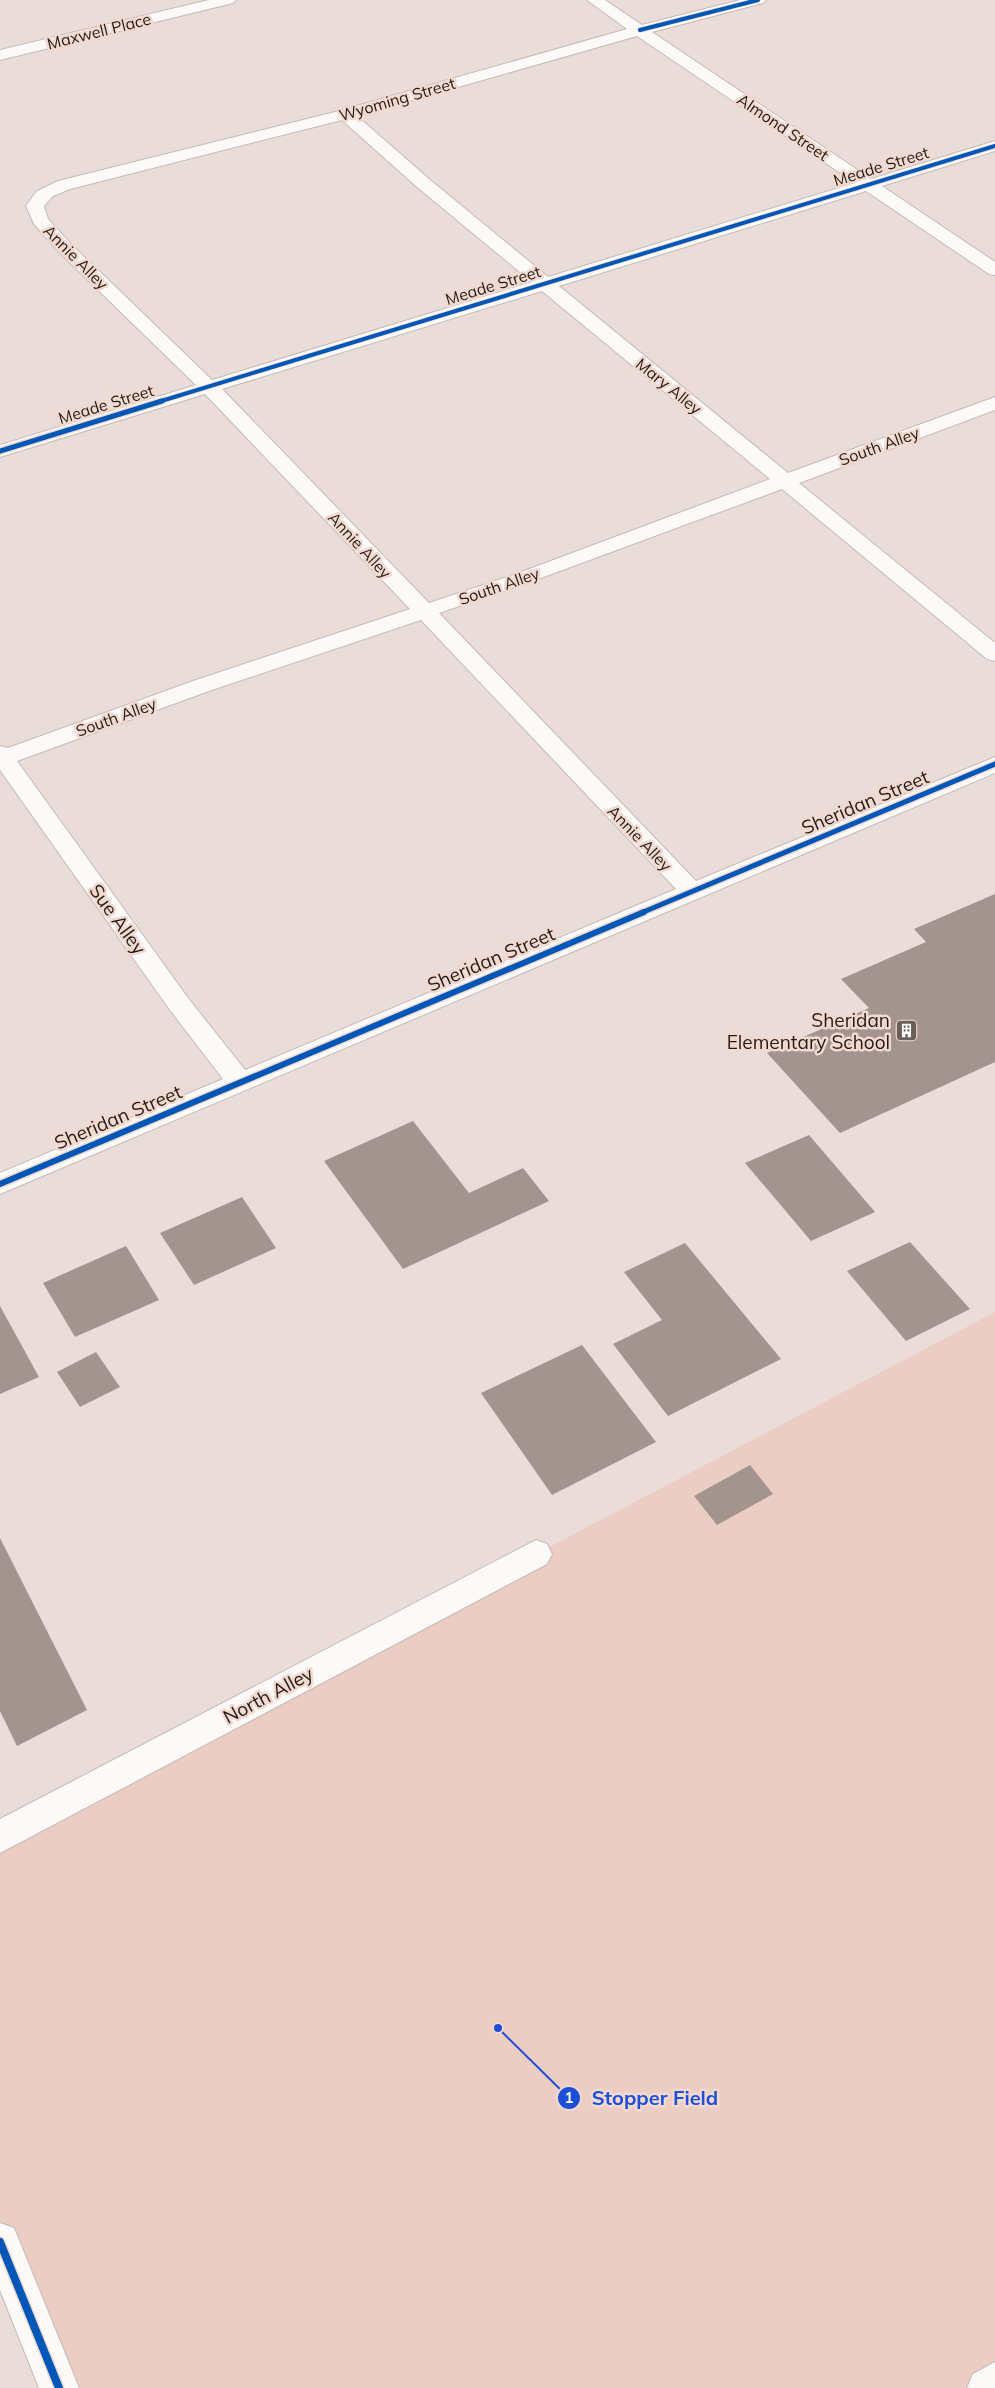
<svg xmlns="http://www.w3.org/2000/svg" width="995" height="2388" font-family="Mulish,sans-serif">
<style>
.green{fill:#ebcdc3}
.building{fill:#a49490}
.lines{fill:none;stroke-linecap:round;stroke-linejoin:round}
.minor-casing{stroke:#c5bab6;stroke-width:2}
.minor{fill:#fcfaf9;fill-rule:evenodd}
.cycleway-far3-casing{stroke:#f2d9d0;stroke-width:5.5}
.cycleway-far2-casing{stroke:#f2d9d0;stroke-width:8}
.cycleway-far1-casing{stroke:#f2d9d0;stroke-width:9}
.cycleway-casing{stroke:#f2d9d0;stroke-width:11}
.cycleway-far3{stroke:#0057b8;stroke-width:4}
.cycleway-far2{stroke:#0057b8;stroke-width:5}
.cycleway-far1{stroke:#0057b8;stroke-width:6}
.cycleway{stroke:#0057b8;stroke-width:8}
.labels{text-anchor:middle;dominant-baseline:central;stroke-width:5;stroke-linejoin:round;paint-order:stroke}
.far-street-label{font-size:16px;fill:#241b18;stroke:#f2d9d0}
.street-label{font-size:19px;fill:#241b18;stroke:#f2d9d0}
.poi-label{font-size:19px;fill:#241b18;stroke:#f2d9d0;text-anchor:end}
.leader{fill:none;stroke:#1d4ed8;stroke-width:2}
.callout-dot{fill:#1d4ed8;stroke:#f2d9d0;stroke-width:2}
.mark-label{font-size:15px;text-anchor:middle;font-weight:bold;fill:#fff}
.callout-label{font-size:20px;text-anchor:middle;font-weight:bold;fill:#1d4ed8;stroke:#f2d9d0;stroke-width:5;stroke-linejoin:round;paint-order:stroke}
</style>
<rect width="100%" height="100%" fill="#eadcd8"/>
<!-- green -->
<polygon class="green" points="995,1312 995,2388 73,2388 0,2220 0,1837"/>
<!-- building -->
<g class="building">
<polygon points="995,894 995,1062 840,1133 767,1053 869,1008 841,979 926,942 914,929"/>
<polygon points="413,1121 469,1193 523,1168 549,1201 403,1269 324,1161"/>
<polygon points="809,1135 875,1212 811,1241 745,1163"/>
<polygon points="242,1197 276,1248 194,1285 160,1233"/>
<polygon points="910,1242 970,1309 906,1341 847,1271"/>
<polygon points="685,1243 781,1359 668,1416 613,1344 662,1320 624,1272"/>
<polygon points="126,1246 159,1300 75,1337 43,1283"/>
<polygon points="0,1306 39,1377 0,1394"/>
<polygon points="582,1345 656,1442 552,1495 481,1393"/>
<polygon points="96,1352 120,1387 80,1407 57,1372"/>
<polygon points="750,1465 773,1494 717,1525 694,1496"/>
<polygon points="0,1538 87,1710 17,1746 0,1711"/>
</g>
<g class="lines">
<defs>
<g id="minor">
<polygon points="209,0 236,0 233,3 0,60 0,50"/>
<path d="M 587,0 L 605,0 L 642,25 L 740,0 L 766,0 L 763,3 L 652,32 L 871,179 L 995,141 L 995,151 L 882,186 L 995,262 L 995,275 L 989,274 L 866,191 L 559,286 L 788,473 L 995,397 L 995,410 L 799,483 L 995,643 L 995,661 L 987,659 L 782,489 L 530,582 L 439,613 L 696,881 L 995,757 L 995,773 L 0,1194 L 0,1173 L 223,1079 L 170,1010 L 0,770 L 0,746 L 8,748 L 193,681 L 410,609 L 205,394 L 0,457 L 0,445 L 196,385 L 59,252 L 34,224 L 26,206 L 37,191 L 58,181 L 339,111 L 627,29 ZM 637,36 L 855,183 L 548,277 L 429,179 L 357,116 ZM 342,120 L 417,187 L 532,282 L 212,380 L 71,244 L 48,219 L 44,206 L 53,196 L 70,189 ZM 542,291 L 770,479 L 516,574 L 429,603 L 222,389 ZM 421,620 L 676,889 L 245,1070 L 188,998 L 17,761 L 209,691 Z"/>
<polygon points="536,1540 547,1544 552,1554 547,1564 0,1853 0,1819"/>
<polygon points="0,2223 14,2228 79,2388 39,2388 0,2290"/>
<polygon points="995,2362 995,2388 967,2388 973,2374"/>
</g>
</defs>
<!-- minor casing -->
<use href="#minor" class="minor-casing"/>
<!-- minor -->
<use href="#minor" class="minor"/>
<defs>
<g id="cycleway-far3">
<polyline points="640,30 758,0"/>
<polyline points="158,402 995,146"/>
</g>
<g id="cycleway-far2">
<polyline points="0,451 162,401"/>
<polyline points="641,913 995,764"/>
</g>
<polyline id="cycleway-far1" points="0,1184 644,912"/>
<polyline id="cycleway" points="0,2242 59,2388"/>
</defs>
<!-- cycleway-far3 casing -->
<use href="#cycleway-far3" class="cycleway-far3-casing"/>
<!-- cycleway-far2 casing -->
<use href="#cycleway-far2" class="cycleway-far2-casing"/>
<!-- cycleway-far1 casing -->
<use href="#cycleway-far1" class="cycleway-far1-casing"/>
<!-- cycleway casing -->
<use href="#cycleway" class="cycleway-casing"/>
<!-- cycleway-far3 -->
<use href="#cycleway-far3" class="cycleway-far3"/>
<!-- cycleway-far2 -->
<use href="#cycleway-far2" class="cycleway-far2"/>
<!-- cycleway-far1 -->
<use href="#cycleway-far1" class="cycleway-far1"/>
<!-- cycleway -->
<use href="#cycleway" class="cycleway"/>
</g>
<!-- icons -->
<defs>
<symbol id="building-square" viewBox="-11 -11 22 22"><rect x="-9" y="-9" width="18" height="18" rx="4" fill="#695f5b" stroke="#f2d9d0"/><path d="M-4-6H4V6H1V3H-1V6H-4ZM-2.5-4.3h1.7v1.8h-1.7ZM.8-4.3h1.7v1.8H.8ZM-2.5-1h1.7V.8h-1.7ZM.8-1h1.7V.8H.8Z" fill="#fff"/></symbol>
</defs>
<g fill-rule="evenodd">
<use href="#building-square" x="894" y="1018" width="25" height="25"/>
</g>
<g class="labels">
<!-- far-street labels -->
<g class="far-street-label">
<text transform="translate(99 31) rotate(-14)">Maxwell Place</text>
<text transform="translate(397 99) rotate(-16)">Wyoming Street</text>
<text transform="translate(783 127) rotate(34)">Almond Street</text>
<text transform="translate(881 166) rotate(-17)">Meade Street</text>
<text transform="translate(76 257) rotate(45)">Annie Alley</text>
<text transform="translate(493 285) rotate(-17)">Meade Street</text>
<text transform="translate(669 386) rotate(39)">Mary Alley</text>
<text transform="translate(106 404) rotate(-17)">Meade Street</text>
<text transform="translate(879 446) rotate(-20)">South Alley</text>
<text transform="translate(360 545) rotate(47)">Annie Alley</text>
<text transform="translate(499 586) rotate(-19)">South Alley</text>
<text transform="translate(116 717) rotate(-20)">South Alley</text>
<text transform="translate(640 838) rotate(46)">Annie Alley</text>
</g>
<!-- street labels -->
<g class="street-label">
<text transform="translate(865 802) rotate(-23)">Sheridan Street</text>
<text transform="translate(118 919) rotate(54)">Sue Alley</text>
<text transform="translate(491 959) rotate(-23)">Sheridan Street</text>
<text transform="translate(118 1117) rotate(-23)">Sheridan Street</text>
<text transform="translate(268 1695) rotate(-28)">North Alley</text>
</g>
<!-- poi labels -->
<g class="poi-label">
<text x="890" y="1020">Sheridan<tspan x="890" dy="22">Elementary School</tspan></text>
</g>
</g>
<!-- callouts -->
<path class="leader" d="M498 2028L569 2098"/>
<g class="callout-dot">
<circle cx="498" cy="2028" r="5"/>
<circle cx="569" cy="2098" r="12"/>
</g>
<g class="mark-label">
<text x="569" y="2103">1</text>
</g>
<g class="callout-label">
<text x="655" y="2105">Stopper Field</text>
</g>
</svg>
